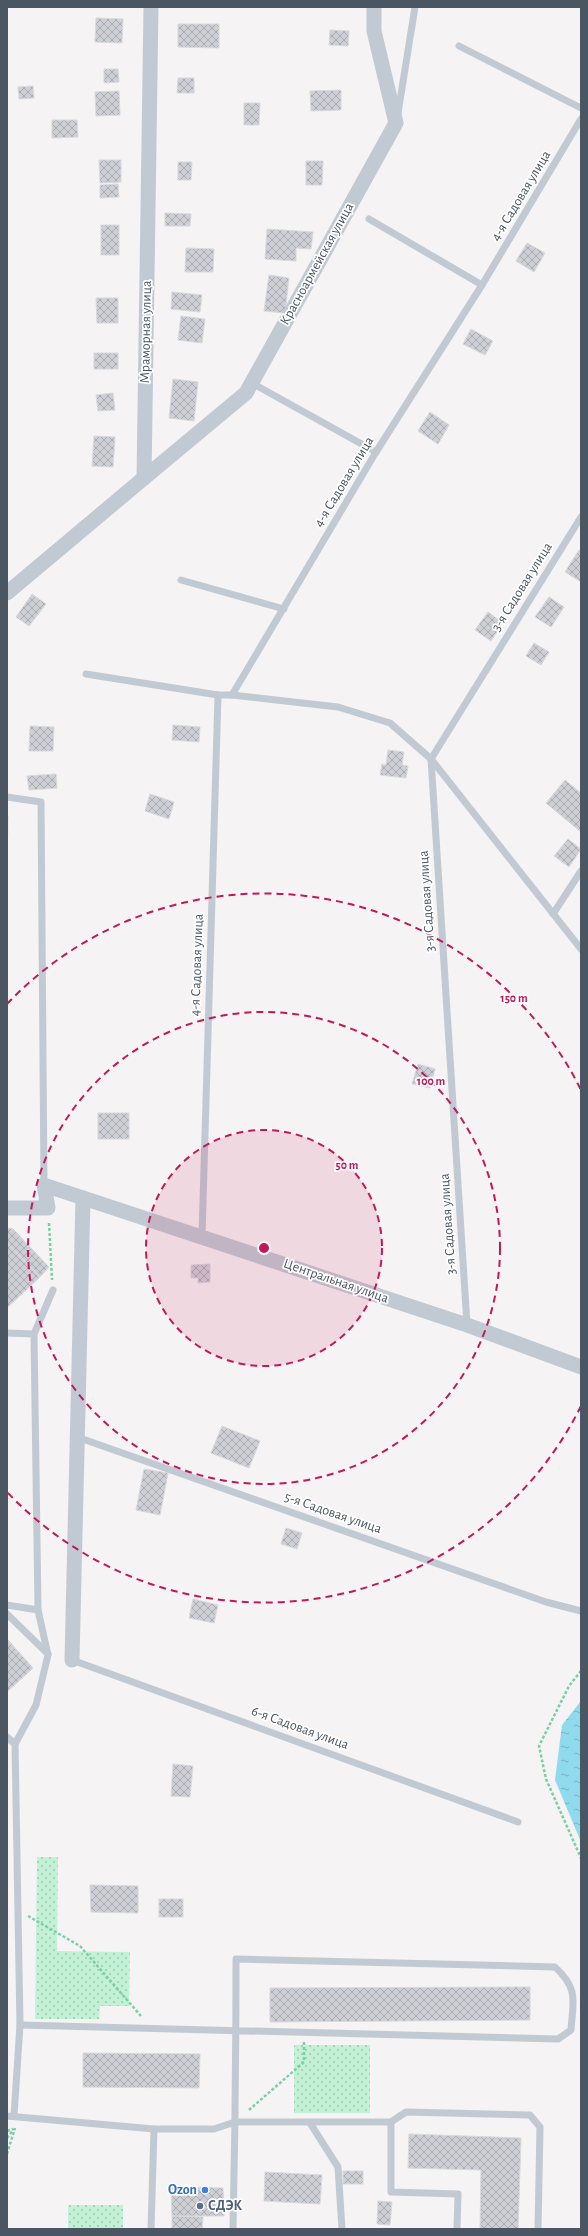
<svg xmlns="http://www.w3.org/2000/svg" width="588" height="2236" font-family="'Alegreya Sans',sans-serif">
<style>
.grass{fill:url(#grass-dots)}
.water{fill:url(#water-ripples)}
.building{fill:url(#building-cross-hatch);stroke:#d7d9de}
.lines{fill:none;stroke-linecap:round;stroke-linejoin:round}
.path{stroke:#7ad0a6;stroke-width:2.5;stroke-dasharray:3 2;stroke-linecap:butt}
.lane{stroke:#c1cad2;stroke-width:7}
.street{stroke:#c1cad2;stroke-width:15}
.ring{fill:none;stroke:#c2185b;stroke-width:2;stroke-dasharray:7 5}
.shop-dot{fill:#3f7fe0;stroke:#fff;stroke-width:1.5}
.service-dot{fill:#5c6f8a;stroke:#fff;stroke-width:1.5}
.labels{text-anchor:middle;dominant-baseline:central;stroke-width:3.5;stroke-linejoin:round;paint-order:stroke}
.street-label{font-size:14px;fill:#4a5661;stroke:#fff}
.shop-label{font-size:14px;font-weight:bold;fill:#366cbe;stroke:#fff;text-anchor:end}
.service-label{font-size:14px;font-weight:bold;fill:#4e5e75;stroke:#fff;text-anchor:start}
.centre{fill:#c2185b;stroke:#fff;stroke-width:2}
.ring-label{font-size:12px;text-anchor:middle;font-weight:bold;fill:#c2185b;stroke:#fff;stroke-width:3.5;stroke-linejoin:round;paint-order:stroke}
</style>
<defs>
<pattern id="grass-dots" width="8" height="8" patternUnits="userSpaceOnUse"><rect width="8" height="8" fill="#c3f1d5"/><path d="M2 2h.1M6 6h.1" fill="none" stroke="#a0c6b0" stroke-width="1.8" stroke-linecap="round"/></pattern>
<pattern id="water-ripples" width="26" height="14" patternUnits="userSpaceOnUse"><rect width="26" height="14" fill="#90daee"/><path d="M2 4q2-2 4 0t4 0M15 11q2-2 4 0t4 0" fill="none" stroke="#78b4c4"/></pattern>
<pattern id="building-cross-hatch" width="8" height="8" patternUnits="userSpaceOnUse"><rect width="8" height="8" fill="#cdcfd5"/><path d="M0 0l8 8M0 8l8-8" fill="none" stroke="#a8abb0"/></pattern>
</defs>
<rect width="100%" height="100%" fill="#f5f3f3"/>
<!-- grass -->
<g class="grass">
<polygon points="37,1857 58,1857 57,1951 130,1952 129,2006 100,2006 99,2019 35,2019"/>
<rect x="294" y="2045" width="76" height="68"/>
<rect x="68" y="2205" width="55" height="24"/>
</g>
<!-- water -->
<polygon class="water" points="581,1701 581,1842 555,1780 562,1725"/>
<!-- building -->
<g class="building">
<polygon points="96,18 123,19 122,43 95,42"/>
<polygon points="178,24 219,24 219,48 178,47"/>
<polygon points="330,30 349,31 348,46 329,45"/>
<polygon points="104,69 118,69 119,82 104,83"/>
<polygon points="178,78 194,78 194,93 177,93"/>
<polygon points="33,86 34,98 19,99 18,87"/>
<polygon points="341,90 341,110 311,111 310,91"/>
<polygon points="119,91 120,115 96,116 95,92"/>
<polygon points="244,103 260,103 259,125 244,125"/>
<polygon points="52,120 77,120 78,137 52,138"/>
<polygon points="99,160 121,160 121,182 100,183"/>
<polygon points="306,161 323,161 322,185 306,185"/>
<polygon points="178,162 192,162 191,180 178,180"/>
<polygon points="118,184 119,197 100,198 100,185"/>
<polygon points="165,213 191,214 190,226 165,226"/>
<rect x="101" y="225" width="18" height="30"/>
<polygon points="267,229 313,232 311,249 296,248 296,261 265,259"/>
<polygon points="527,243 545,253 534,272 516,261"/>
<polygon points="186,248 214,249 213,272 185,272"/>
<polygon points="269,275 289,278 285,313 264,311"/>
<polygon points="172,292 202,295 200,312 171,309"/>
<polygon points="96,298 118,298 118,323 97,323"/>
<polygon points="181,316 205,319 202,343 178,340"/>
<polygon points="471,329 493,341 485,355 463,344"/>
<rect x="94" y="353" width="24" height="16"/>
<polygon points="173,379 198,382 194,421 169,418"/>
<polygon points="113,393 115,410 98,411 96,395"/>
<polygon points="430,412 449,425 438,444 418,431"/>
<polygon points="94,436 115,437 113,467 92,466"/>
<polygon points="579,550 581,551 581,582 565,572"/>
<polygon points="32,594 46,604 29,626 16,617"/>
<polygon points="549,597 564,607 551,627 535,617"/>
<polygon points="488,612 503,623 491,641 475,630"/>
<polygon points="534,643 549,652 541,665 526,656"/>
<polygon points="173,725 200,727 199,742 172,740"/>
<polygon points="30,726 54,727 53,751 29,751"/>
<polygon points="388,750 404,752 402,765 408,766 406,778 380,775 382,764 386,765"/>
<polygon points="56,774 57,788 29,790 27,776"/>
<polygon points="565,780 581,793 581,832 546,803"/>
<polygon points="150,794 174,802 169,819 145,811"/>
<polygon points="7,816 8,816 7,860"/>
<polygon points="568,839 581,849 569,867 554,856"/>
<polygon points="418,1064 435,1069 430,1088 412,1084"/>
<rect x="98" y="1113" width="31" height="26"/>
<polygon points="7,1228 13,1229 49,1267 40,1277 7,1243"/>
<polygon points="7,1243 40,1277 7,1308"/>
<polygon points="210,1264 210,1282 198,1283 198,1278 191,1278 191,1265"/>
<polygon points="222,1426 260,1441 249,1468 211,1453"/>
<polygon points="144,1469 168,1473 160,1515 136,1510"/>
<polygon points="286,1528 302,1533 297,1549 281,1544"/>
<polygon points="193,1599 218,1605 214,1623 189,1618"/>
<polygon points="7,1639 33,1668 7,1692"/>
<polygon points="173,1764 193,1766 190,1797 171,1796"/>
<polygon points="90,1885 138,1886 138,1913 91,1912"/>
<rect x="159" y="1899" width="24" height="18"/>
<polygon points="530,1987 530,2020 270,2022 270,1988"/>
<polygon points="83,2053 200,2054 199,2088 83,2087"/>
<polygon points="409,2134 521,2138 518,2229 480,2229 481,2170 408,2168"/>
<rect x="343" y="2171" width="20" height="13"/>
<polygon points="265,2172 322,2175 320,2204 264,2201"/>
<polygon points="171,2187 223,2188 224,2216 172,2216"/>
<polygon points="378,2201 392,2202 390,2225 377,2224"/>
<polygon points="172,2216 203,2217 202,2229 172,2229"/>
</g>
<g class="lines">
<!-- path -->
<g class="path">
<polyline points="49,1223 52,1280"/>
<polyline points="581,1671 569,1686 539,1746 546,1779 581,1858"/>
<polyline points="28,1916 80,1946 141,2016"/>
<polyline points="249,2110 304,2062 304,2042"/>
<polyline points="7,2131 13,2129"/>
<polyline points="7,2138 14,2129"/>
<polyline points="7,2154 15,2128"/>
</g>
<!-- lane -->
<g class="lane">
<polyline points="459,46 581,108"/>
<polyline points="398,113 415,7"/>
<polyline points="369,219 482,285"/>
<polyline points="259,387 376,452"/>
<polyline points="181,580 284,609"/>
<polyline points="86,674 218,695 232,695 338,707 390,723 431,759 581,949"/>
<polyline points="232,695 376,452 482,285 581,119"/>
<polyline points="7,797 41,802 44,1185"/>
<polyline points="553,914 581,871"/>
<polyline points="202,1236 218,695"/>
<polyline points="467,1325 431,759 581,517"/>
<polyline points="7,1333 34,1334 38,1610 7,1605"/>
<polyline points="34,1334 53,1290"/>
<polyline points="77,1437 546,1602 581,1611"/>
<polyline points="7,1614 48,1654"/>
<polyline points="72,1660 518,1822"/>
<polyline points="7,1737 15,1744 20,2025 14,2116"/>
<polyline points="15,1744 36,1705 48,1655 38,1610"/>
<path d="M 20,2025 L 558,2039 L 571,2030 C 573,2001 579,1989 555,1967 L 236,1959 C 236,2049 235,2139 233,2229"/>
<polyline points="7,2116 154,2129 214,2129 235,2122 391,2122 406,2112 530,2115 540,2127 538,2229"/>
<polyline points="391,2122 391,2192 458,2194 457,2229"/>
<polyline points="310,2123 338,2167 342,2229"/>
<polyline points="151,2229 154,2129"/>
</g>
<!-- street -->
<g class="street">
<polyline points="144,478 246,393 396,123 374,31 374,7"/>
<polyline points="7,593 144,478 151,7"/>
<polyline points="7,1208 48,1208 44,1185 467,1325 581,1367"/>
<polyline points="72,1660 83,1198"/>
</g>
</g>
<!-- distance rings -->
<circle cx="264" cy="1248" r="118" fill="#c2185b" fill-opacity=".12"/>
<g class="ring">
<circle cx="264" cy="1248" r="118"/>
<circle cx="264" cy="1248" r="236"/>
<path d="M581 1406A354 354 0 0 1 7 1492M7 1004A354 354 0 0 1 581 1090"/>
</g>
<!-- markers -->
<circle class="shop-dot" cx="205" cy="2190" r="4"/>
<circle class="service-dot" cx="200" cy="2206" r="4"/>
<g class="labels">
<!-- street labels -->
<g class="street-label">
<text transform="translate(521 196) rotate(-59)">4-я Садовая улица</text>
<text transform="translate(317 264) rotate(-61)">Красноармейская улица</text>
<text transform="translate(146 332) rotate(-89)">Мраморная улица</text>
<text transform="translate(344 482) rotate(-59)">4-я Садовая улица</text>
<text transform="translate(522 587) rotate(-58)">3-я Садовая улица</text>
<text transform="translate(427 901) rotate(-94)">3-я Садовая улица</text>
<text transform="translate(197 965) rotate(-88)">4-я Садовая улица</text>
<text transform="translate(448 1224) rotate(-94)">3-я Садовая улица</text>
<text transform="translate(336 1281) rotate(19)">Центральная улица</text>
<text transform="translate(333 1513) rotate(19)">5-я Садовая улица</text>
<text transform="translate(300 1728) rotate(20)">6-я Садовая улица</text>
</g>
<!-- shop labels -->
<g class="shop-label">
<text x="197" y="2190">Ozon</text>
</g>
<!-- service labels -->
<g class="service-label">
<text x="208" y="2206">СДЭК</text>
</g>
</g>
<circle cx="264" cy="1248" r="6" class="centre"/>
<g class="ring-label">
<text x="514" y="1002">150 m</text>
<text x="431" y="1085">100 m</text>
<text x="347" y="1169">50 m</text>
</g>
<!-- border -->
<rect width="588" height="2236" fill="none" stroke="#4a5661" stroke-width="16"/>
</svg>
